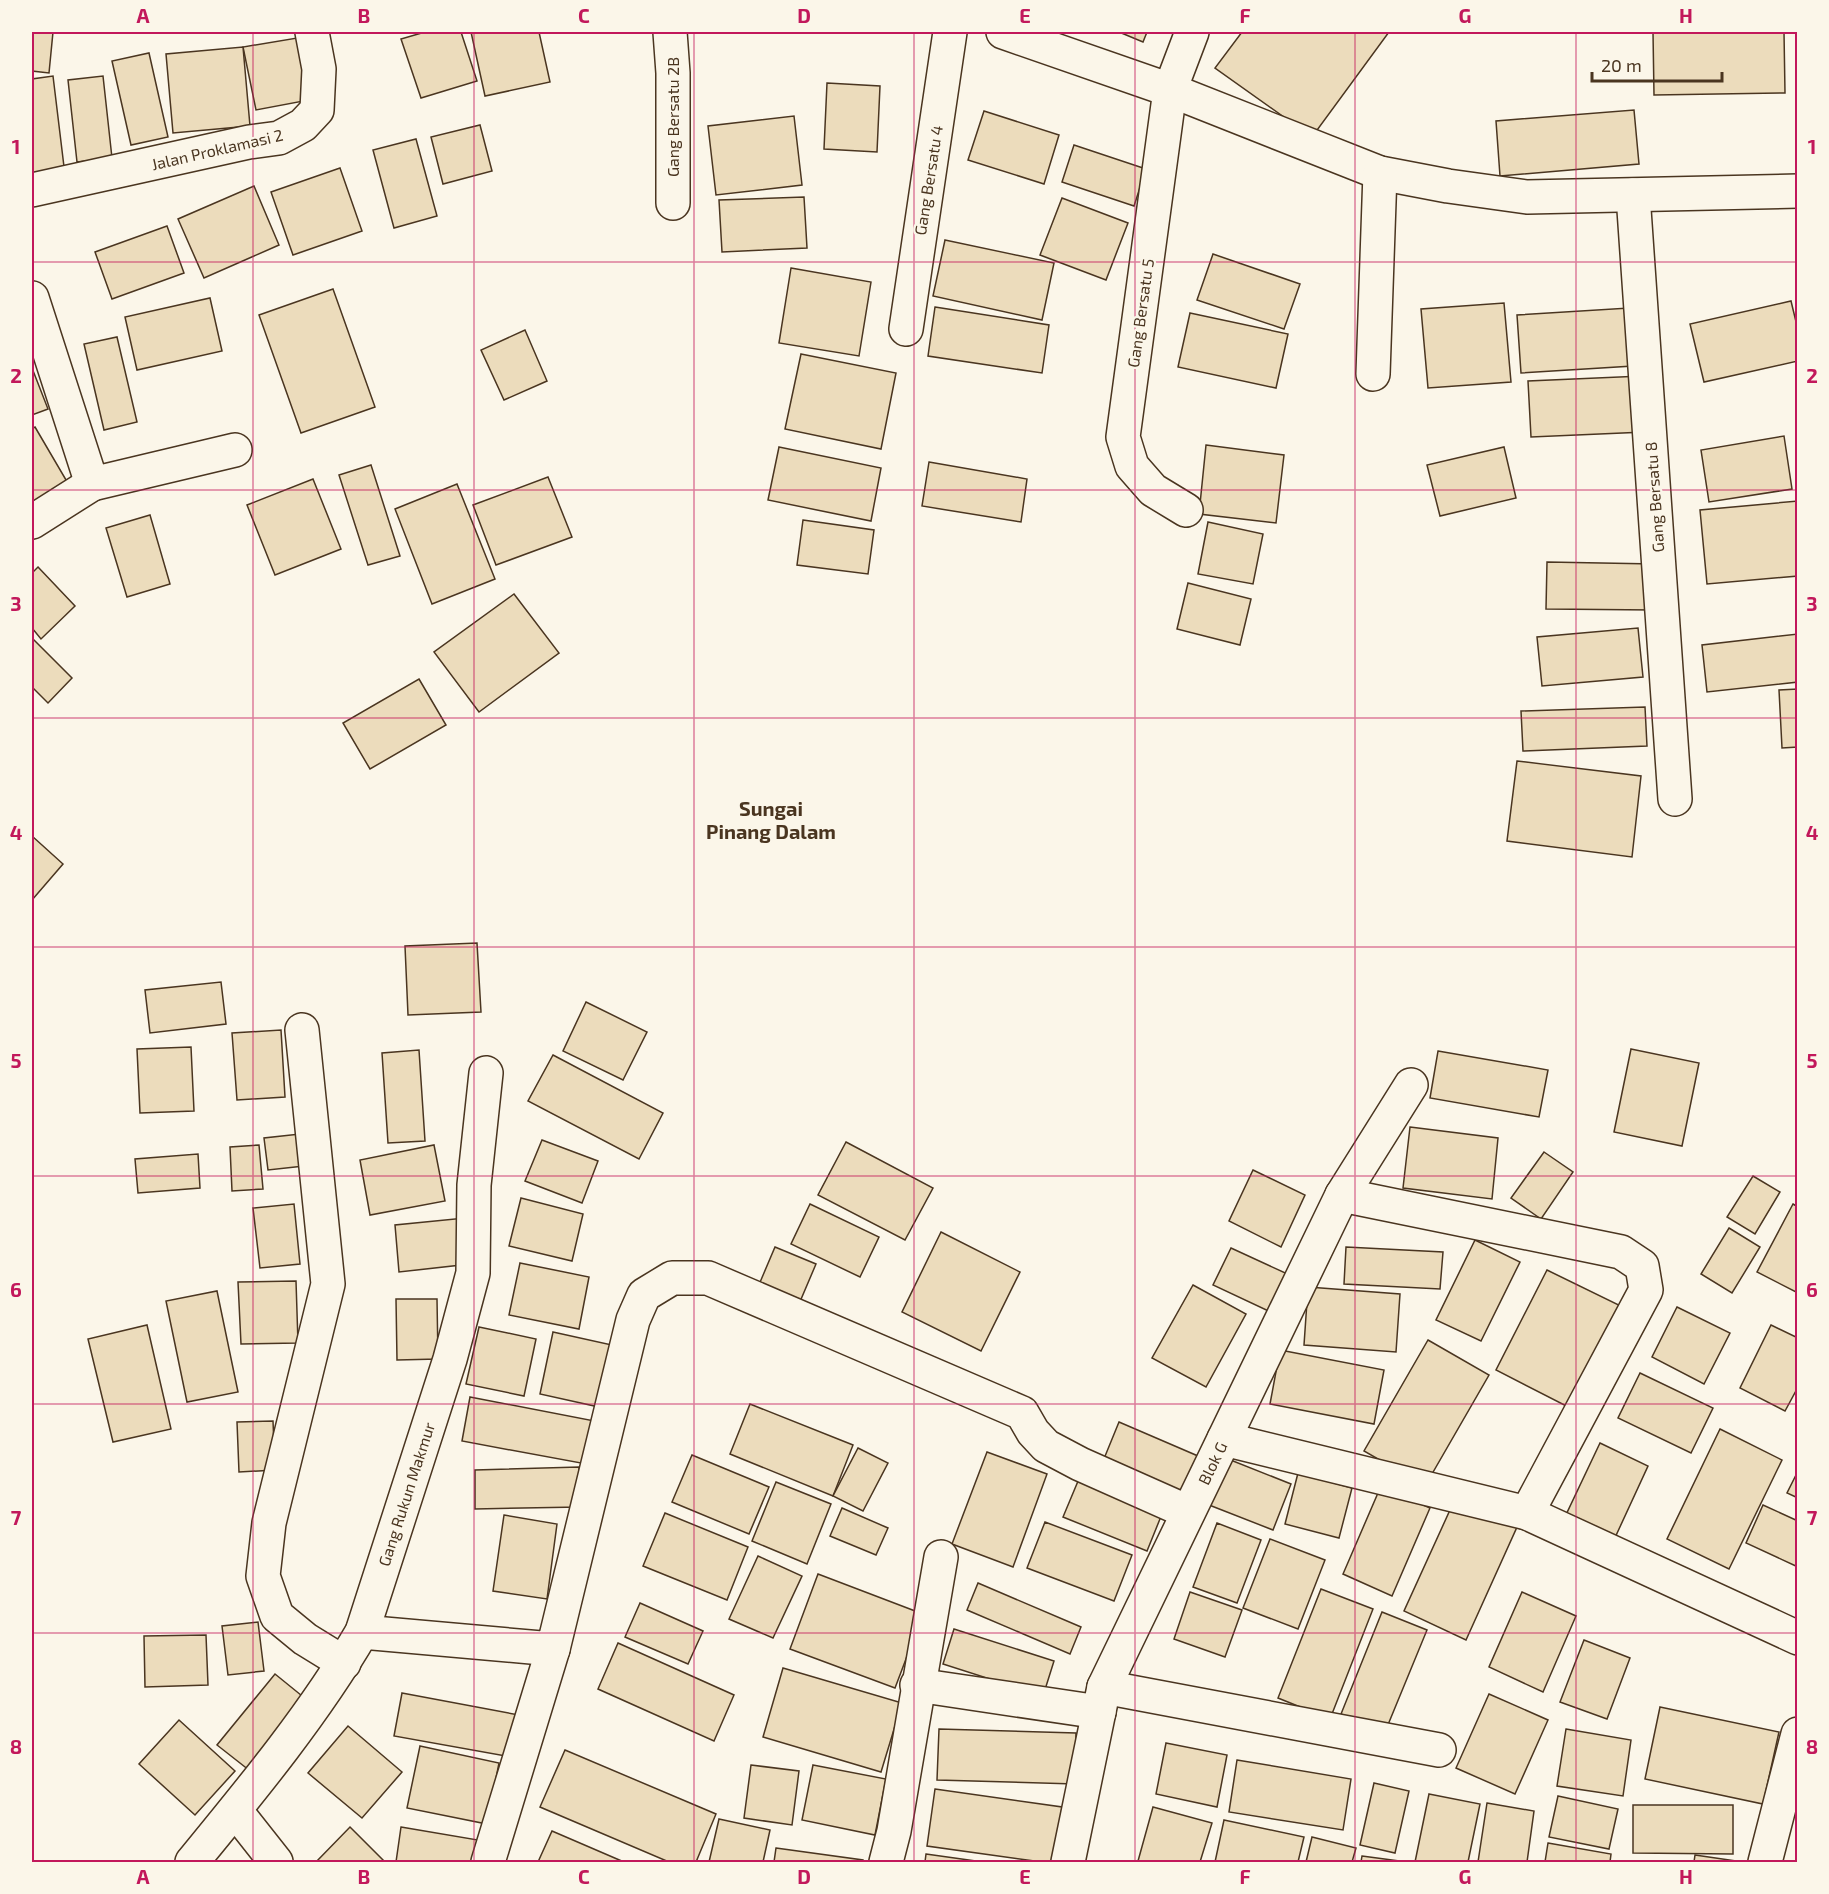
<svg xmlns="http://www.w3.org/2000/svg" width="1829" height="1894" font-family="'Exo 2',sans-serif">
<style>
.building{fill:#ecdcbc;stroke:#4a3520;stroke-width:1.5}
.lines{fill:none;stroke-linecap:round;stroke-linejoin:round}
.minor-casing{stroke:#4a3520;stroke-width:36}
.minor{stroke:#fbf6e9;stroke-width:33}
.grid{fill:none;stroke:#c2185b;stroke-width:1.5;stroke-opacity:0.55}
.labels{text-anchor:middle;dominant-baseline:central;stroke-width:4.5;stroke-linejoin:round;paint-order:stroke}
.street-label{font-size:16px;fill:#4a3520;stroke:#fbf6e9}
.quarter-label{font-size:20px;font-weight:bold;fill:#4a3520;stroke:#fbf6e9}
.neatline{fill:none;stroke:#c2185b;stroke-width:2}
.grid-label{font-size:20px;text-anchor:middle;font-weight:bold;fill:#c2185b}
</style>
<rect width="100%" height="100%" fill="#fbf6e9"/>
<!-- building -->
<g class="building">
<polygon points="32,32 53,32 49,73 32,71"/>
<polygon points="425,32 461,32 477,81 421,98 401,39"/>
<polygon points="471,32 539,32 550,82 485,96"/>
<polygon points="1119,32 1147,32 1143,42"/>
<polygon points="1242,32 1389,32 1312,137 1215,68"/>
<polygon points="1653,32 1784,32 1785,93 1654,95"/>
<polygon points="297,38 309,100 256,110 243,47"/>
<polygon points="243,47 250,126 173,133 166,54"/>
<polygon points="149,53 168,137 131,145 112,61"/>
<polygon points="53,76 65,175 32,178 32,79"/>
<polygon points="103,76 112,158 77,162 68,80"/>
<polygon points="827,83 880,86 877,152 824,149"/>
<polygon points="1634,110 1639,164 1500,176 1496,121"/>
<polygon points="984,111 1059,135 1044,184 968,160"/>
<polygon points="794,116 802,185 716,195 708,126"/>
<polygon points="480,125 492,171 443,184 431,137"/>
<polygon points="416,139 437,216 394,228 373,150"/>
<polygon points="1074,145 1146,169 1134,206 1062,182"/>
<polygon points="340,168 362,231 293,255 271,192"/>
<polygon points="254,186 279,245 204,278 178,219"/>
<polygon points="804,197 807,248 722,252 719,200"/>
<polygon points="1062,198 1128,223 1106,280 1040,255"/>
<polygon points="167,226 184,273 112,299 95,252"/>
<polygon points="945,240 1054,263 1042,320 933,296"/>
<polygon points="1213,254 1300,284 1284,329 1197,300"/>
<polygon points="791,268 871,282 859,356 779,343"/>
<polygon points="333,289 375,407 301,433 259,315"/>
<polygon points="210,298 222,351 137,370 125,317"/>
<polygon points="1791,301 1798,330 1798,361 1704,382 1690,324"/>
<polygon points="1504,303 1511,382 1428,388 1421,309"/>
<polygon points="935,307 1049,325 1042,373 928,356"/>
<polygon points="1629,308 1633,366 1521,373 1517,315"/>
<polygon points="1190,313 1288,334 1276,388 1178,367"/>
<polygon points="525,330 547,381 504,400 481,350"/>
<polygon points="117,337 137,422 104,430 84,344"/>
<polygon points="801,354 896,373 881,449 785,429"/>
<polygon points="32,368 48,409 32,415"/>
<polygon points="1642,376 1645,432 1531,437 1528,381"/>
<polygon points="35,427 69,485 32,508 32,429"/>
<polygon points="1784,436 1792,489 1709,502 1701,450"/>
<polygon points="1206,445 1284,455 1276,523 1199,514"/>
<polygon points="779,447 881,468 871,521 768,500"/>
<polygon points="1504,447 1516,498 1440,516 1427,465"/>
<polygon points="929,462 1027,479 1021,522 922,506"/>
<polygon points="371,465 400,556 368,565 339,475"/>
<polygon points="548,477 572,537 496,565 473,505"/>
<polygon points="313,479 341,549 275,575 247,505"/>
<polygon points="457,484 495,579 432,604 395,509"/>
<polygon points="1798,501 1798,576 1707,584 1700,510"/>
<polygon points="150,515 170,584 127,597 106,528"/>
<polygon points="803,520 874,530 868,574 797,565"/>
<polygon points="1208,522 1263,534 1253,584 1198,574"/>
<polygon points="1547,562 1655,564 1654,610 1546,609"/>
<polygon points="38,567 75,606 41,639 32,628 32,573"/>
<polygon points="1188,583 1251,599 1240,645 1177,629"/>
<polygon points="514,594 559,653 479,712 434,652"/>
<polygon points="1638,628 1643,677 1542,686 1537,637"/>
<polygon points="1798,634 1798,682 1707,692 1702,645"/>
<polygon points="32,638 72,678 48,703 32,687"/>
<polygon points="419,679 446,725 370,769 343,723"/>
<polygon points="1798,689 1798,747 1782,748 1779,690"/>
<polygon points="1645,707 1647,746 1523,751 1521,711"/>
<polygon points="1517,761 1641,776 1632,857 1507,841"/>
<polygon points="32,836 63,864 32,900"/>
<polygon points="477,943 481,1012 408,1015 405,946"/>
<polygon points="221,982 226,1024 150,1033 145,990"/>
<polygon points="586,1002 647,1032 623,1080 563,1051"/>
<polygon points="281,1030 285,1097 237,1100 232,1033"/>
<polygon points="191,1047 194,1111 140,1113 137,1049"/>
<polygon points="1631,1049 1699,1063 1682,1146 1614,1132"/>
<polygon points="419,1050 425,1141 388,1143 382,1053"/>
<polygon points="1438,1051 1548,1070 1539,1117 1430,1098"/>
<polygon points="553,1055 663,1113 639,1159 528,1101"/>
<polygon points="1410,1127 1498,1138 1492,1199 1403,1188"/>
<polygon points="309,1133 313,1165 268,1170 264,1138"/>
<polygon points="542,1140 598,1161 582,1203 525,1181"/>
<polygon points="846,1142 933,1188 905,1240 818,1195"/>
<polygon points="259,1145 263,1189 232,1191 230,1147"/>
<polygon points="434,1145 445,1201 370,1215 360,1160"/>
<polygon points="1544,1152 1573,1172 1541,1219 1511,1198"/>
<polygon points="198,1154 200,1188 138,1193 135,1159"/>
<polygon points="1253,1170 1305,1195 1281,1247 1229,1221"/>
<polygon points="1753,1176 1780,1192 1755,1234 1727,1217"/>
<polygon points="521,1198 583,1214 572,1261 509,1246"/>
<polygon points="294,1204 300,1264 260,1268 253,1208"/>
<polygon points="810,1204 879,1237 860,1277 791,1244"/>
<polygon points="1793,1204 1798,1207 1798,1293 1757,1272"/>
<polygon points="465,1218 470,1264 399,1272 395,1225"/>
<polygon points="1729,1228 1760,1247 1732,1293 1701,1274"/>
<polygon points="941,1232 1020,1272 981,1351 902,1312"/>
<polygon points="1475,1240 1520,1262 1481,1341 1436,1320"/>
<polygon points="775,1247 816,1264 796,1311 755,1294"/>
<polygon points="1346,1247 1443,1252 1440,1289 1344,1284"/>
<polygon points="1231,1248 1294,1277 1277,1315 1213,1285"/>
<polygon points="520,1263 589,1277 579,1329 509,1315"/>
<polygon points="1547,1270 1629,1310 1578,1412 1496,1370"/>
<polygon points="296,1281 298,1343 241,1344 238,1282"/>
<polygon points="1193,1285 1246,1314 1206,1387 1152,1358"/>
<polygon points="1308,1287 1400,1294 1396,1352 1304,1345"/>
<polygon points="217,1291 238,1392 187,1402 166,1301"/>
<polygon points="396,1299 437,1299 438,1359 397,1360"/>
<polygon points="1677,1307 1730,1333 1704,1384 1652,1357"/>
<polygon points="147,1325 171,1429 113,1442 88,1339"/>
<polygon points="1771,1325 1798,1338 1798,1387 1785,1411 1740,1388"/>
<polygon points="479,1327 536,1339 524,1396 466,1384"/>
<polygon points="553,1332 621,1347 608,1409 540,1394"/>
<polygon points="1428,1340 1489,1375 1425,1486 1364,1451"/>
<polygon points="1280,1350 1384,1370 1374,1424 1270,1404"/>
<polygon points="1640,1373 1713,1408 1691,1453 1618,1418"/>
<polygon points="470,1397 605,1423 597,1466 462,1441"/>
<polygon points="750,1404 853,1445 833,1496 730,1454"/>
<polygon points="273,1421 275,1470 239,1472 237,1422"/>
<polygon points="1119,1422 1198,1456 1180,1500 1101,1466"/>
<polygon points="1720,1429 1782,1460 1729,1569 1667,1539"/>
<polygon points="1600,1443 1648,1466 1613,1542 1564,1519"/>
<polygon points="858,1448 888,1463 863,1511 833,1496"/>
<polygon points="987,1452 1047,1474 1013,1567 952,1544"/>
<polygon points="692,1455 769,1487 749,1534 672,1502"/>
<polygon points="1223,1457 1291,1484 1273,1530 1204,1503"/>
<polygon points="579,1467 580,1507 475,1509 475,1470"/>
<polygon points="1798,1471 1798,1498 1787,1493"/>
<polygon points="1298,1473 1352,1488 1339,1538 1285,1524"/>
<polygon points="1081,1474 1164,1509 1147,1551 1063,1517"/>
<polygon points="776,1482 831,1504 807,1564 752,1541"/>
<polygon points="1381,1486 1430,1508 1392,1596 1343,1574"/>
<polygon points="1455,1499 1517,1527 1466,1640 1404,1611"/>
<polygon points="1763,1505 1798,1521 1798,1567 1746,1543"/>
<polygon points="842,1508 888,1528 876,1555 830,1536"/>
<polygon points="665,1513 748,1547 727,1600 643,1566"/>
<polygon points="504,1515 557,1524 547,1599 493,1591"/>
<polygon points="1045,1522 1132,1555 1114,1601 1027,1568"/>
<polygon points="1217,1523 1261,1540 1237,1603 1193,1587"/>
<polygon points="1270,1539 1325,1560 1298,1629 1243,1608"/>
<polygon points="758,1556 802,1576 773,1638 729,1619"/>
<polygon points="818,1574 923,1614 895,1688 790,1649"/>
<polygon points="978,1583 1081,1627 1070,1654 967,1610"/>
<polygon points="1321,1589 1373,1609 1330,1719 1278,1698"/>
<polygon points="1190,1592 1242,1610 1225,1657 1174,1639"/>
<polygon points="1522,1592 1576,1616 1543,1692 1489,1667"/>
<polygon points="640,1603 703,1631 688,1664 625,1637"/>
<polygon points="1382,1612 1427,1630 1385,1732 1341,1714"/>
<polygon points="258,1622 264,1671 228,1675 222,1626"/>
<polygon points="954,1629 1054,1661 1043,1696 943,1664"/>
<polygon points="206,1635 208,1685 145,1687 144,1636"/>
<polygon points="1584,1640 1630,1658 1607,1719 1560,1702"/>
<polygon points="618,1643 734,1695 714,1741 598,1689"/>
<polygon points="783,1668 902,1703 881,1772 763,1737"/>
<polygon points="275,1674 312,1704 254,1774 217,1745"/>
<polygon points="402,1693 519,1715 511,1757 394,1736"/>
<polygon points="1489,1694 1548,1720 1515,1794 1456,1768"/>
<polygon points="1660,1707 1779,1732 1763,1804 1645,1779"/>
<polygon points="179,1720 235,1771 195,1815 139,1764"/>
<polygon points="348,1726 402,1772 362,1818 308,1773"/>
<polygon points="939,1729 1076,1733 1075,1784 937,1780"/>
<polygon points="1566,1729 1631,1740 1623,1796 1557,1786"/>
<polygon points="1166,1743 1227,1755 1217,1807 1156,1794"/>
<polygon points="420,1746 499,1763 487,1824 407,1808"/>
<polygon points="565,1750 716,1814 696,1862 669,1862 540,1807"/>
<polygon points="1237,1760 1351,1779 1343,1830 1229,1812"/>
<polygon points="751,1765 799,1771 792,1825 744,1818"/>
<polygon points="813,1765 886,1779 875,1835 802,1820"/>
<polygon points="1374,1783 1409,1791 1395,1853 1360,1845"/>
<polygon points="935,1789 1062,1807 1055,1862 1042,1862 927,1846"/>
<polygon points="1429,1794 1480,1804 1468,1862 1415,1862"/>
<polygon points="1558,1796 1618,1809 1609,1849 1549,1837"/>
<polygon points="1487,1803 1534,1811 1527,1862 1478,1862"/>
<polygon points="1633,1805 1733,1805 1733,1854 1633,1853"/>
<polygon points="1153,1807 1212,1823 1200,1862 1138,1861"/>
<polygon points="719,1819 770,1830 763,1862 709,1862"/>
<polygon points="1224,1820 1304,1837 1298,1862 1215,1862"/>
<polygon points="350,1827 385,1862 316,1862"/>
<polygon points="401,1827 478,1840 475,1862 396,1862"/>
<polygon points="552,1831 624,1862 538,1862"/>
<polygon points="1312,1837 1356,1848 1352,1862 1306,1862"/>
<polygon points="1548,1843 1611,1854 1610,1862 1545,1862"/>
<polygon points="776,1848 863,1860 863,1862 774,1862"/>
<polygon points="926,1854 983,1862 925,1862"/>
<polygon points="1695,1855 1743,1862 1694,1862"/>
<polygon points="1362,1856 1407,1862 1361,1862"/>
</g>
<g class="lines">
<defs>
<g id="minor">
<polyline points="670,32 673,73 673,203"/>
<polyline points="1003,32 1170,90 1380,173 1448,186 1527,197 1798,191"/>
<polyline points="32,190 249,142 279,138 303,125 317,110 319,69 312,32"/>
<polyline points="1633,195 1675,799"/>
<polyline points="32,298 92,484 235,450"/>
<polyline points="906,329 950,32"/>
<polyline points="1373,374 1380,173"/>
<polyline points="1186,510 1153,490 1132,466 1123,437 1170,90 1192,32"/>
<polyline points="32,522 92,484"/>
<polyline points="302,1030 328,1284 269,1523 263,1576 277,1616 305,1639 344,1663"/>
<polyline points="1342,1195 1621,1252 1642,1266 1646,1290 1527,1513"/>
<polyline points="1224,1439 1527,1513 1798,1638"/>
<polyline points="362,1632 553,1649 633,1320 644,1295 672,1278 708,1278 1022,1413 1033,1432 1046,1446 1080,1464 1188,1512"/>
<polyline points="917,1685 1099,1712"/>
<polyline points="1104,1687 1439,1750"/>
<polyline points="235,1810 276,1862"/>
<path d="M 192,1862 C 252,1789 314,1714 362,1632 L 450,1359 L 473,1273 L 474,1185 L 486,1073"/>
<polyline points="488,1862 553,1649"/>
<polyline points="886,1862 894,1831 941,1557"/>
<polyline points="1068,1862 1104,1687 1342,1195 1411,1085"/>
<polyline points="1765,1862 1798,1734"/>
</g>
</defs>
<!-- minor casing -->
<use href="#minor" class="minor-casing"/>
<!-- minor -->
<use href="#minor" class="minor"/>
</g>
<!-- grid -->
<path class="grid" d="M 253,32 L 253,1862M 474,32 L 474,1862M 694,32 L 694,1862M 914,32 L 914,1862M 1135,32 L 1135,1862M 1355,32 L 1355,1862M 1576,32 L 1576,1862M 32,262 L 1798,262M 32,490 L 1798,490M 32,718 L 1798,718M 32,947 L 1798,947M 32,1176 L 1798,1176M 32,1404 L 1798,1404M 32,1633 L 1798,1633"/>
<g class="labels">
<!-- street labels -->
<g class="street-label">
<text transform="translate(672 117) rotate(-90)">Gang Bersatu 2B</text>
<text transform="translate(217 149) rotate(-13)">Jalan Proklamasi 2</text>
<text transform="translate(928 180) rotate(-81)">Gang Bersatu 4</text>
<text transform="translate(1140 313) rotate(-82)">Gang Bersatu 5</text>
<text transform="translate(1654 497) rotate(-94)">Gang Bersatu 8</text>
<text transform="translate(1212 1463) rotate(-64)">Blok G</text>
<text transform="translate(406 1494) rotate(-72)">Gang Rukun Makmur</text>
</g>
<!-- quarter labels -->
<g class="quarter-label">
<text x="771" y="808">Sungai<tspan x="771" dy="23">Pinang Dalam</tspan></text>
</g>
</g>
<!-- border -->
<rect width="1829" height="1894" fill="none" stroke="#fbf6e9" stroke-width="66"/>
<!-- scale -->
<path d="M1592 72v9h130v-9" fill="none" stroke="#4a3520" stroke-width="3"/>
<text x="1601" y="72" font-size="18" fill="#4a3520" stroke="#fbf6e9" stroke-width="4.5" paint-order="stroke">20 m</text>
<rect x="33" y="33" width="1763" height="1828" class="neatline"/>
<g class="grid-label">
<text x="143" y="23">A</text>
<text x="364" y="23">B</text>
<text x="584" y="23">C</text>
<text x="804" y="23">D</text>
<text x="1025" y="23">E</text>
<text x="1245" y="23">F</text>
<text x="1465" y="23">G</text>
<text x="1686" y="23">H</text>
<text x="16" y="154">1</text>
<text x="1812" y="154">1</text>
<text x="16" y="383">2</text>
<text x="1812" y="383">2</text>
<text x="16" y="611">3</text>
<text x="1812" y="611">3</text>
<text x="16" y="840">4</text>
<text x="1812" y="840">4</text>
<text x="16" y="1068">5</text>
<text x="1812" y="1068">5</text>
<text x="16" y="1297">6</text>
<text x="1812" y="1297">6</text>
<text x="16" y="1525">7</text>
<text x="1812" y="1525">7</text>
<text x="16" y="1754">8</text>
<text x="1812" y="1754">8</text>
<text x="143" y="1884">A</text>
<text x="364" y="1884">B</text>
<text x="584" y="1884">C</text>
<text x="804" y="1884">D</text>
<text x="1025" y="1884">E</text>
<text x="1245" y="1884">F</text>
<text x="1465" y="1884">G</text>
<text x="1686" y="1884">H</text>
</g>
</svg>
